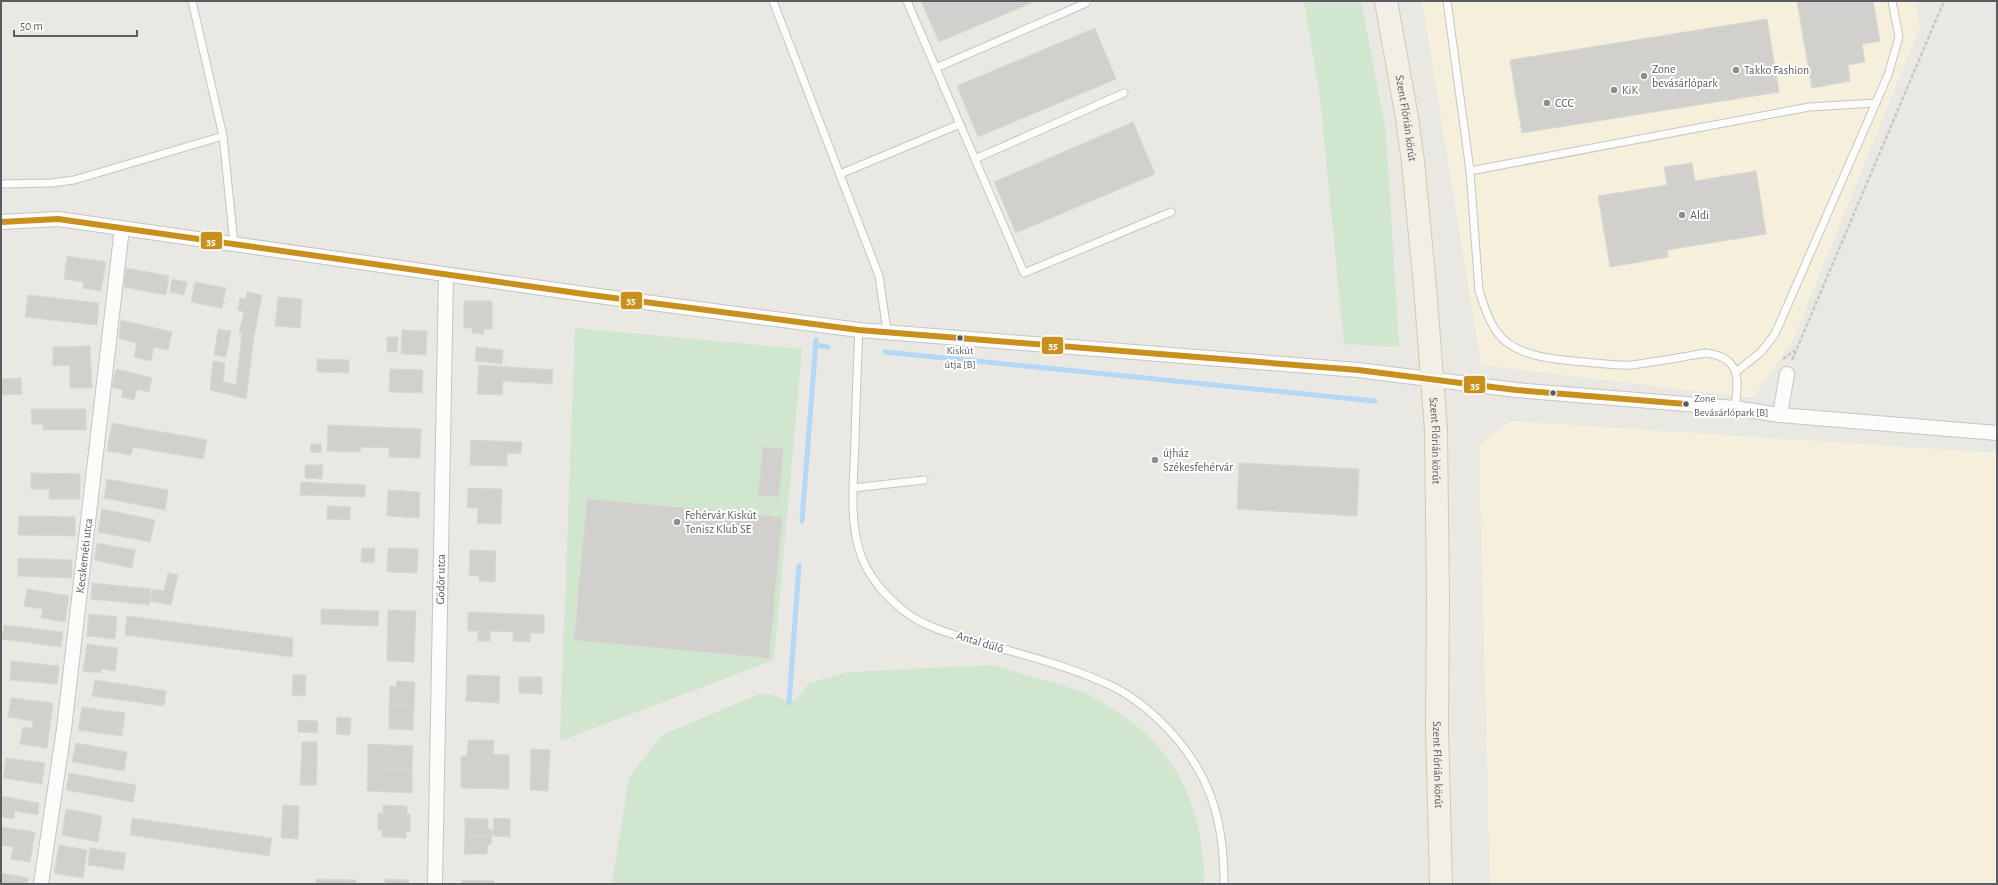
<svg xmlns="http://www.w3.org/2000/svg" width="1998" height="885" font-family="'Alegreya Sans',sans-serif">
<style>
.commercial{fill:#f5f0db}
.green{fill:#d0e6cf}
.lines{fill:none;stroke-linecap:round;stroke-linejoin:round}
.stream{stroke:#b4d6f7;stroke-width:5}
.building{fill:#d1d0cd;stroke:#d8d7d2}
.lane-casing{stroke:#c5c5c4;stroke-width:9}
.street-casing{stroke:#c5c5c4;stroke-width:16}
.primary-casing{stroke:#d1cab1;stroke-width:24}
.path{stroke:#c4cac7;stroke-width:2.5;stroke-dasharray:4 2;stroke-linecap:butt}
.lane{stroke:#fcfcfb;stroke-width:7}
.street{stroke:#fcfcfb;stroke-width:14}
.primary{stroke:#f2f0e6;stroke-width:22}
.bus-1-casing{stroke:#fff;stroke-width:9}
.bus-1{stroke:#c8901d;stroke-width:6}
.poi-dot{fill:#8b8d8f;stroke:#fff;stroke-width:1.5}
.bus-dot{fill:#595c62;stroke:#fff;stroke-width:1.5}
.labels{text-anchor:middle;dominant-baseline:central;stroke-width:4;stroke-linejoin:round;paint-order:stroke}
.bus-label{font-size:11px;fill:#595c62;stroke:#fff}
.poi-label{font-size:12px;fill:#595c62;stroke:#fff;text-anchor:start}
.street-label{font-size:12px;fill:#595c62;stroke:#fff}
.line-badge{stroke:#fff;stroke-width:1.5}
.badge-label{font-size:11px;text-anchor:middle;font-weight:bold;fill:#fff}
</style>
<rect width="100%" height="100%" fill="#e9e8e3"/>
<!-- commercial -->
<g class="commercial">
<polygon points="1422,1 1915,1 1920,27 1793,340 1753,398 1481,365"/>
<polygon points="1511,421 1997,453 1997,884 1490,884 1479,445"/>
</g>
<!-- green -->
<g class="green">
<polygon points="1304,1 1361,1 1386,132 1399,347 1344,344 1320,97"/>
<polygon points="575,328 802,349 774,660 560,741"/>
<path d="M 991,665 C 1022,674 1056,682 1087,694 C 1094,697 1101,702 1108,706 C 1175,745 1205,808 1204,884 L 612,884 L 629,778 L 662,735 L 762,693 L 776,696 L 789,703 L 799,697 L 809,683 L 849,672 Z"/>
</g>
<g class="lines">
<!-- stream -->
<g class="stream">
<polyline points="815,345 828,347"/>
<polyline points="885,352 1375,401"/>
<polyline points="802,521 816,340"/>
<polyline points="789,703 799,566"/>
</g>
</g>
<!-- building -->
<g class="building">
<polygon points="921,1 1036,1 939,42"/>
<polygon points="1797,1 1873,1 1880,41 1862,44 1865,62 1848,65 1850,81 1812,88"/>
<polygon points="1767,19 1779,92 1522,133 1510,60"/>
<polygon points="1095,28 1116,79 978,137 957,86"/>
<polygon points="1133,122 1155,174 1016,233 994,182"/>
<polygon points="1692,163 1695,181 1756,171 1766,234 1667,250 1668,257 1610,267 1598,196 1667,185 1664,167"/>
<polygon points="67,256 106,262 101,291 83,288 84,282 64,279"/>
<polygon points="126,268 169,276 166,295 124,287"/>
<polygon points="172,279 187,282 184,295 170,292"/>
<polygon points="195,282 226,288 222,308 191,302"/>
<polygon points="247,292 262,295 254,336 239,333 244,312 238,310 240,298 246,299"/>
<polygon points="28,295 99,303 97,325 25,317"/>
<polygon points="278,297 302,299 300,328 275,326"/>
<polygon points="464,301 492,301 492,329 484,329 484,334 472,333 472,328 464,328"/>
<polygon points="121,320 172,332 168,350 154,347 151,361 134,357 137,343 119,338"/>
<polygon points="218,329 231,331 226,357 214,355"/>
<polygon points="402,330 427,331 426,355 401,354"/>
<polygon points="242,333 254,336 246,399 210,390 213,361 225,363 223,382 236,385"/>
<polygon points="387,337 398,337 397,352 387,352"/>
<polygon points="90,346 92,388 70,388 70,365 53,366 53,347"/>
<polygon points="476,347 503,350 502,364 475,361"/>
<polygon points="317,359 349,360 349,373 317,372"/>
<polygon points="479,365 553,370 552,384 503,381 502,395 477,394"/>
<polygon points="116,369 152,378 149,392 137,389 134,400 122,397 123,390 112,387"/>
<polygon points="390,369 423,370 422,393 389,392"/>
<polygon points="21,378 22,394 1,395 1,379"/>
<polygon points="31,409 86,409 86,430 43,430 43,424 32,424"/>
<polygon points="112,423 207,440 203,459 133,447 131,455 107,451"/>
<polygon points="328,425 421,429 420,458 389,457 389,448 361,447 360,452 327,451"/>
<polygon points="471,440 522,442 521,454 507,453 507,466 470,465"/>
<polygon points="311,444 321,444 321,453 310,452"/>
<polygon points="763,447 783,449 779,497 758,495"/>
<polygon points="1239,463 1359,469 1357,516 1237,509"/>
<polygon points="305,465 323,465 322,479 305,478"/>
<polygon points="31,473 80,474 80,499 49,499 49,489 31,489"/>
<polygon points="107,479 168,490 165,510 104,498"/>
<polygon points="301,482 365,485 365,497 300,495"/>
<polygon points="468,488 502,489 501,524 477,523 478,508 467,508"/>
<polygon points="388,490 420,492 419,518 387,516"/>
<polygon points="587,499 782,517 769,658 574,640"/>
<polygon points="327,506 350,507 350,520 327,519"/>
<polygon points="102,509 155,520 150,542 98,532"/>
<polygon points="19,516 75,517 75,536 18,535"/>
<polygon points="97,543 135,550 132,568 94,560"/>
<polygon points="362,548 375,548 374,563 361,562"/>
<polygon points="388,548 418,549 417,573 387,572"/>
<polygon points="470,550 496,551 495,582 479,581 479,576 469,575"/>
<polygon points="18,558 72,560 72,578 18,576"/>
<polygon points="168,573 178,575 171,605 150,601 153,589 164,591"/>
<polygon points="92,583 151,589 149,605 91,599"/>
<polygon points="27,589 69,596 65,622 41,618 43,609 24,606"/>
<polygon points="321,609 379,611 378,626 321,624"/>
<polygon points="388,610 416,611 414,662 387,661"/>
<polygon points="468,612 544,615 544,633 530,633 530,642 513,641 513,632 490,631 490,641 478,641 478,631 468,631"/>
<polygon points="89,614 117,617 115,639 87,636"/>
<polygon points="127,616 293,638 292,657 125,635"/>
<polygon points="4,625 63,632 61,647 2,639"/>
<polygon points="87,644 118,648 115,671 101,669 101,673 83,671"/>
<polygon points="11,661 59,666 57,684 10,680"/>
<polygon points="293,675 306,675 305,696 292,695"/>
<polygon points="467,675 500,676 499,703 466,701"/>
<polygon points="519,677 542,677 542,694 519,693"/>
<polygon points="95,680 166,691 164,706 92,696"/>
<polygon points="397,681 415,682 414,705 389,705 390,686 396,687"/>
<polygon points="11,698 53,703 47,748 20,744 23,727 32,728 33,721 8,717"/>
<polygon points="389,705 414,705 413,730 389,729"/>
<polygon points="82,707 125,713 122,736 78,730"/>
<polygon points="337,717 351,718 350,735 336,734"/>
<polygon points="298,720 318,721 317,733 298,732"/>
<polygon points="468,740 494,740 493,754 509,755 509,789 461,788 461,756 467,756"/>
<polygon points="302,742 317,742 317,766 301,765"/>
<polygon points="76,743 127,752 124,771 72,762"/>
<polygon points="368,744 413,746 412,769 368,768"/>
<polygon points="531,749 550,750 548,791 530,790"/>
<polygon points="6,758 45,763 42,784 3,778"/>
<polygon points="301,765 317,766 316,785 300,785"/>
<polygon points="368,768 412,769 412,793 367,791"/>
<polygon points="69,773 136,785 133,802 66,790"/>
<polygon points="1,796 39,803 38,815 15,811 14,819 3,817"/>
<polygon points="283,805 299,806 298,839 281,838"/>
<polygon points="383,805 407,806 407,814 410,814 410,831 406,831 406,838 382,837 382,830 378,830 378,813 383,813"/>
<polygon points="66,809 102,816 98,842 62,835"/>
<polygon points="132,818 272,838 269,856 130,835"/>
<polygon points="465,818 488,819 488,829 492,829 492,836 465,836"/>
<polygon points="494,818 510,819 510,837 493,836"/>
<polygon points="1,827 35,832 30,862 11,859 13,847 1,845"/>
<polygon points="465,836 492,836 491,844 488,844 487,854 464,854"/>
<polygon points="59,845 87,850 83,878 54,873"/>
<polygon points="90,848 126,853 123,870 88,865"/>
<polygon points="1,873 28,878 27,884 1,884"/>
<polygon points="316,879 356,880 356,884 316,884"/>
<polygon points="385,879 409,880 408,884 384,884"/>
<polygon points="462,880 494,881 494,884 462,884"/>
</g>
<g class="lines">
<defs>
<g id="lane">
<polyline points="192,1 223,136 234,244"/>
<polyline points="773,1 879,276 887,331"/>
<polyline points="907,1 1024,273 1171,212"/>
<path d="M 1447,1 L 1470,171 L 1479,291 C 1485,308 1490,327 1504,340 C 1528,360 1565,360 1594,363 C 1606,364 1619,366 1631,365 C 1656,362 1681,357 1706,353 C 1741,357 1739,380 1735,408"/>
<polyline points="936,68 1086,3"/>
<polyline points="975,159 1124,93"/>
<polyline points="1470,171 1809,107 1876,103"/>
<polyline points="840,174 960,124"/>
<polyline points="1,184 51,183 74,180 223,136"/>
<path d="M 859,330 C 857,367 856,404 855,441 C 854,479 848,522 862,558 C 871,581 891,602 911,616 C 931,629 956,635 978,642 C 1021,654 1065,665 1105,683 C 1134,695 1157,716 1177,739 C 1214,783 1224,828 1224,884"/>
<polyline points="1736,372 1761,352 1775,334 1888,75 1899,37 1892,1"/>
<polyline points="853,488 924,480"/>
</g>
<g id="street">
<polyline points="1,222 58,219 591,295 859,330 1358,370 1516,390 1735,408 1780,415 1997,433"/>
<polyline points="1780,415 1787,374"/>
<path id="s1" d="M 41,884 L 64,729 L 122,228"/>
<path id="s2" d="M 435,884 L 446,275"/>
</g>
<g id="primary">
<path id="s3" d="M 1386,1 L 1407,118 L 1413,162 L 1425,287 L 1436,430 L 1438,596 L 1437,727 L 1441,884"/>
</g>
</defs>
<!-- lane casing -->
<use href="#lane" class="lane-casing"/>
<!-- street casing -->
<use href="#street" class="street-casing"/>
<!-- primary casing -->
<use href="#primary" class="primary-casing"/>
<!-- path -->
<g class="path">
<polyline points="1783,359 1795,350"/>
<polyline points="1792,360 1944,1"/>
</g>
<!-- lane -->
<use href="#lane" class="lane"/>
<!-- street -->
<use href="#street" class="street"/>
<!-- primary -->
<use href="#primary" class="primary"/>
<defs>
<polyline id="bus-1" points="1,222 58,219 591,295 859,330 1358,370 1516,390 1686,404"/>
</defs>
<!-- bus-1 casing -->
<use href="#bus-1" class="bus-1-casing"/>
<!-- bus-1 -->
<use href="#bus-1" class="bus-1"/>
</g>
<!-- markers -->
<g class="poi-dot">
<circle cx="1736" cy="70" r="4"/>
<circle cx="1644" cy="76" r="4"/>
<circle cx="1614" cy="90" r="4"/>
<circle cx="1547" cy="103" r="4"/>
<circle cx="1682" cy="215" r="4"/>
<circle cx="1155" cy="460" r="4"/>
<circle cx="677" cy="522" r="4"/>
</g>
<g class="bus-dot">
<circle cx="960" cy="338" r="3.5"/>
<circle cx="1553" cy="393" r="3.5"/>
<circle cx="1686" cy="404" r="3.5"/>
</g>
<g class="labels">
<!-- bus labels -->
<g class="bus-label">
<text x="960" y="350">Kiskút<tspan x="960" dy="14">útja [B]</tspan></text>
<text x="1694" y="398" text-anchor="start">Zone<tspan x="1694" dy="14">Bevásárlópark [B]</tspan></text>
</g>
<!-- poi labels -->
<g class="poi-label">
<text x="1652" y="69">Zone<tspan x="1652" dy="14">bevásárlópark</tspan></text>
<text x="1744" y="70">Takko Fashion</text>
<text x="1622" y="90">KiK</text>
<text x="1555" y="103">CCC</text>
<text x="1690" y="215">Aldi</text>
<text x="1163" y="453">újház<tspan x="1163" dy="14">Székesfehérvár</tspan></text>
<text x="685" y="515">Fehérvár Kiskút<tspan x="685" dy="14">Tenisz Klub SE</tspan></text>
</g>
<!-- street labels -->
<g class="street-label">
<text stroke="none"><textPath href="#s3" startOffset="119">Szent Flórián körút</textPath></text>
<text stroke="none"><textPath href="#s3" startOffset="443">Szent Flórián körút</textPath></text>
<text stroke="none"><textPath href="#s1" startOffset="331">Kecskeméti utca</textPath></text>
<text stroke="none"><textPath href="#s2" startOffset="305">Gödör utca</textPath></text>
<text transform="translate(980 642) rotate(17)">Antal dűlő</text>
<text stroke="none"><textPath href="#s3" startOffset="767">Szent Flórián körút</textPath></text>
</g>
</g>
<g class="line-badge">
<rect x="200" y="231" width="23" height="19" rx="4" fill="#c8901d"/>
<rect x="620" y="291" width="23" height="19" rx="4" fill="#c8901d"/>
<rect x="1041" y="336" width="23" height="19" rx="4" fill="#c8901d"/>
<rect x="1463" y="375" width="23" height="19" rx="4" fill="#c8901d"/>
</g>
<g class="badge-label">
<text x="211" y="245">35</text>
<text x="631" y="304">35</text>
<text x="1053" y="349">35</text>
<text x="1475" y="389">35</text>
</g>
<!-- border -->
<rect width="1998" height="885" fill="none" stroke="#595c62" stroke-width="4"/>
<!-- scale -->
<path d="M14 30v6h123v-6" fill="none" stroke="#595c62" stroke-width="2"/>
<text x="20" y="30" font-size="12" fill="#595c62" stroke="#ffffff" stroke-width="3" paint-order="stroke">50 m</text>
</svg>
